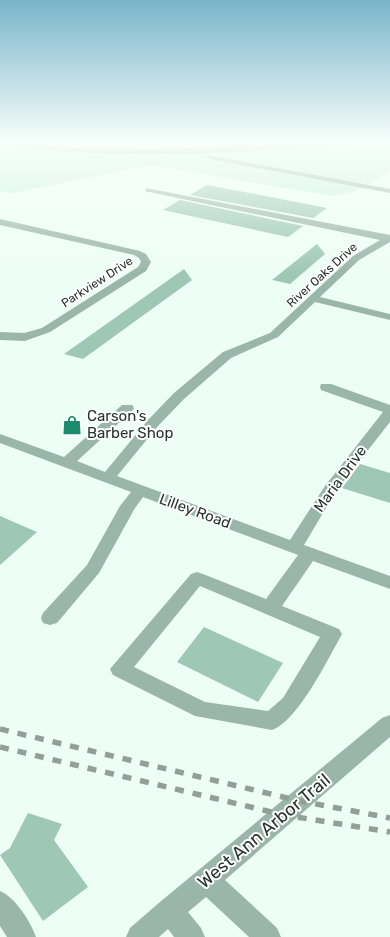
<svg xmlns="http://www.w3.org/2000/svg" width="390" height="937" font-family="Rubik,sans-serif">
<style>
.green{fill:#caf1e0}
.building{fill:#9ec7b6}
.lines{fill:none;stroke-linecap:round;stroke-linejoin:round}
.minor{fill:#9ab5a9;fill-rule:evenodd}
.rail{stroke:#90a099;stroke-width:5.5;stroke-dasharray:9 9;stroke-linecap:butt}
.labels{text-anchor:middle;dominant-baseline:central;stroke-width:4;stroke-linejoin:round;paint-order:stroke}
.far-street-label{font-size:12px;fill:#24342e;stroke:#fff}
.poi-label{font-size:15px;fill:#24342e;stroke:#fff;text-anchor:start}
.street-label{font-size:15px;fill:#24342e;stroke:#fff}
.near-street-label{font-size:18px;fill:#24342e;stroke:#fff}
</style>
<rect width="100%" height="100%" fill="#edfef6"/>
<!-- green -->
<polygon class="green" points="0,141 390,141 390,171 356,191 333,196 151,165 12,193 0,191"/>
<!-- building -->
<g class="building">
<polygon points="207,185 255,194 327,208 313,218 190,195"/>
<polygon points="180,200 303,226 288,237 163,210"/>
<polygon points="317,244 325,254 290,284 272,280"/>
<polygon points="184,269 192,280 83,359 64,354"/>
<polygon points="360,464 390,473 390,503 342,488"/>
<polygon points="0,516 37,532 0,565"/>
<polygon points="204,627 283,663 258,702 177,662"/>
<polygon points="28,813 62,824 54,840 88,887 43,921 0,855 10,848"/>
</g>
<g class="lines">
<!-- minor -->
<g class="minor">
<path d="M 0,141 L 77,148 L 154,149 L 365,141 C 351,148 311,148 293,149 C 196,155 97,158 0,145 Z"/>
<polygon points="207,155 390,189 390,193 210,159 206,157"/>
<path d="M 146,188 L 390,235 L 390,242 L 359,260 L 320,297 L 390,314 L 390,320 L 315,302 L 278,337 L 231,358 L 184,399 L 158,426 L 117,476 L 290,540 L 325,486 L 383,412 L 321,390 L 320,387 L 321,384 L 331,384 L 390,405 L 390,422 L 336,491 L 304,545 L 390,576 L 390,589 L 313,561 L 282,606 L 339,629 L 342,634 C 328,659 298,721 272,730 L 195,716 L 113,675 L 110,669 L 191,574 L 197,572 L 203,574 L 266,599 L 298,555 L 143,497 L 135,508 L 99,573 L 57,623 L 50,625 L 43,623 L 41,618 L 43,613 L 87,565 L 120,506 L 131,492 L 0,443 L 0,434 L 64,457 L 122,405 L 132,405 L 134,408 L 132,411 L 77,461 L 105,472 L 148,420 L 174,393 L 223,352 L 270,333 L 353,256 L 380,240 L 149,192 L 146,192 ZM 200,586 L 320,637 L 283,698 L 268,711 L 205,702 L 134,667 Z"/>
<polygon points="0,219 140,251 146,254 151,262 146,271 50,332 25,341 0,340 0,332 24,333 42,328 138,267 141,262 139,258 134,255 0,225"/>
<polygon points="390,715 390,737 225,880 277,928 281,937 249,937 206,897 188,912 201,928 205,937 174,937 168,929 159,937 126,937 130,928 160,902 382,718"/>
<path d="M 0,891 C 16,898 30,921 36,937 L 7,937 L 0,926 Z"/>
</g>
<!-- rail -->
<g class="rail">
<polyline points="0,729 300,801 390,818"/>
<polyline points="0,747 284,815 390,832"/>
</g>
</g>
<!-- sky -->
<linearGradient id="sky" x2="0" y2="1"><stop stop-color="#79b4c9"/><stop offset="0.52" stop-color="#f7fffb"/><stop offset="1" stop-color="#f7fffb" stop-opacity="0"/></linearGradient>
<rect width="390" height="273" fill="url(#sky)"/>
<!-- icons -->
<defs>
<symbol id="shop-bare" viewBox="-9 -9 18 18"><path d="M-5-2.5h2.3a2.7 3.5 0 0 1 5.4 0H5L5.5 6h-11ZM-1.5-2.5h3a1.5 2.3 0 0 0-3 0Z" fill="#1c8b6b" stroke="#fff" stroke-width="2.5" paint-order="stroke"/></symbol>
</defs>
<g fill-rule="evenodd">
<use href="#shop-bare" x="58" y="411" width="28" height="28"/>
</g>
<g class="labels">
<!-- far-street labels -->
<g class="far-street-label">
<text transform="translate(322 275) rotate(-42)">River Oaks Drive</text>
<text transform="translate(97 282) rotate(-33)">Parkview Drive</text>
</g>
<!-- poi labels -->
<g class="poi-label">
<text x="87" y="416">Carson's<tspan x="87" dy="17">Barber Shop</tspan></text>
</g>
<!-- street labels -->
<g class="street-label">
<text transform="translate(340 479) rotate(-54)">Maria Drive</text>
<text transform="translate(195 511) rotate(20)">Lilley Road</text>
</g>
<!-- near-street labels -->
<g class="near-street-label">
<text transform="translate(264 831) rotate(-40)">West Ann Arbor Trail</text>
</g>
</g>
</svg>
